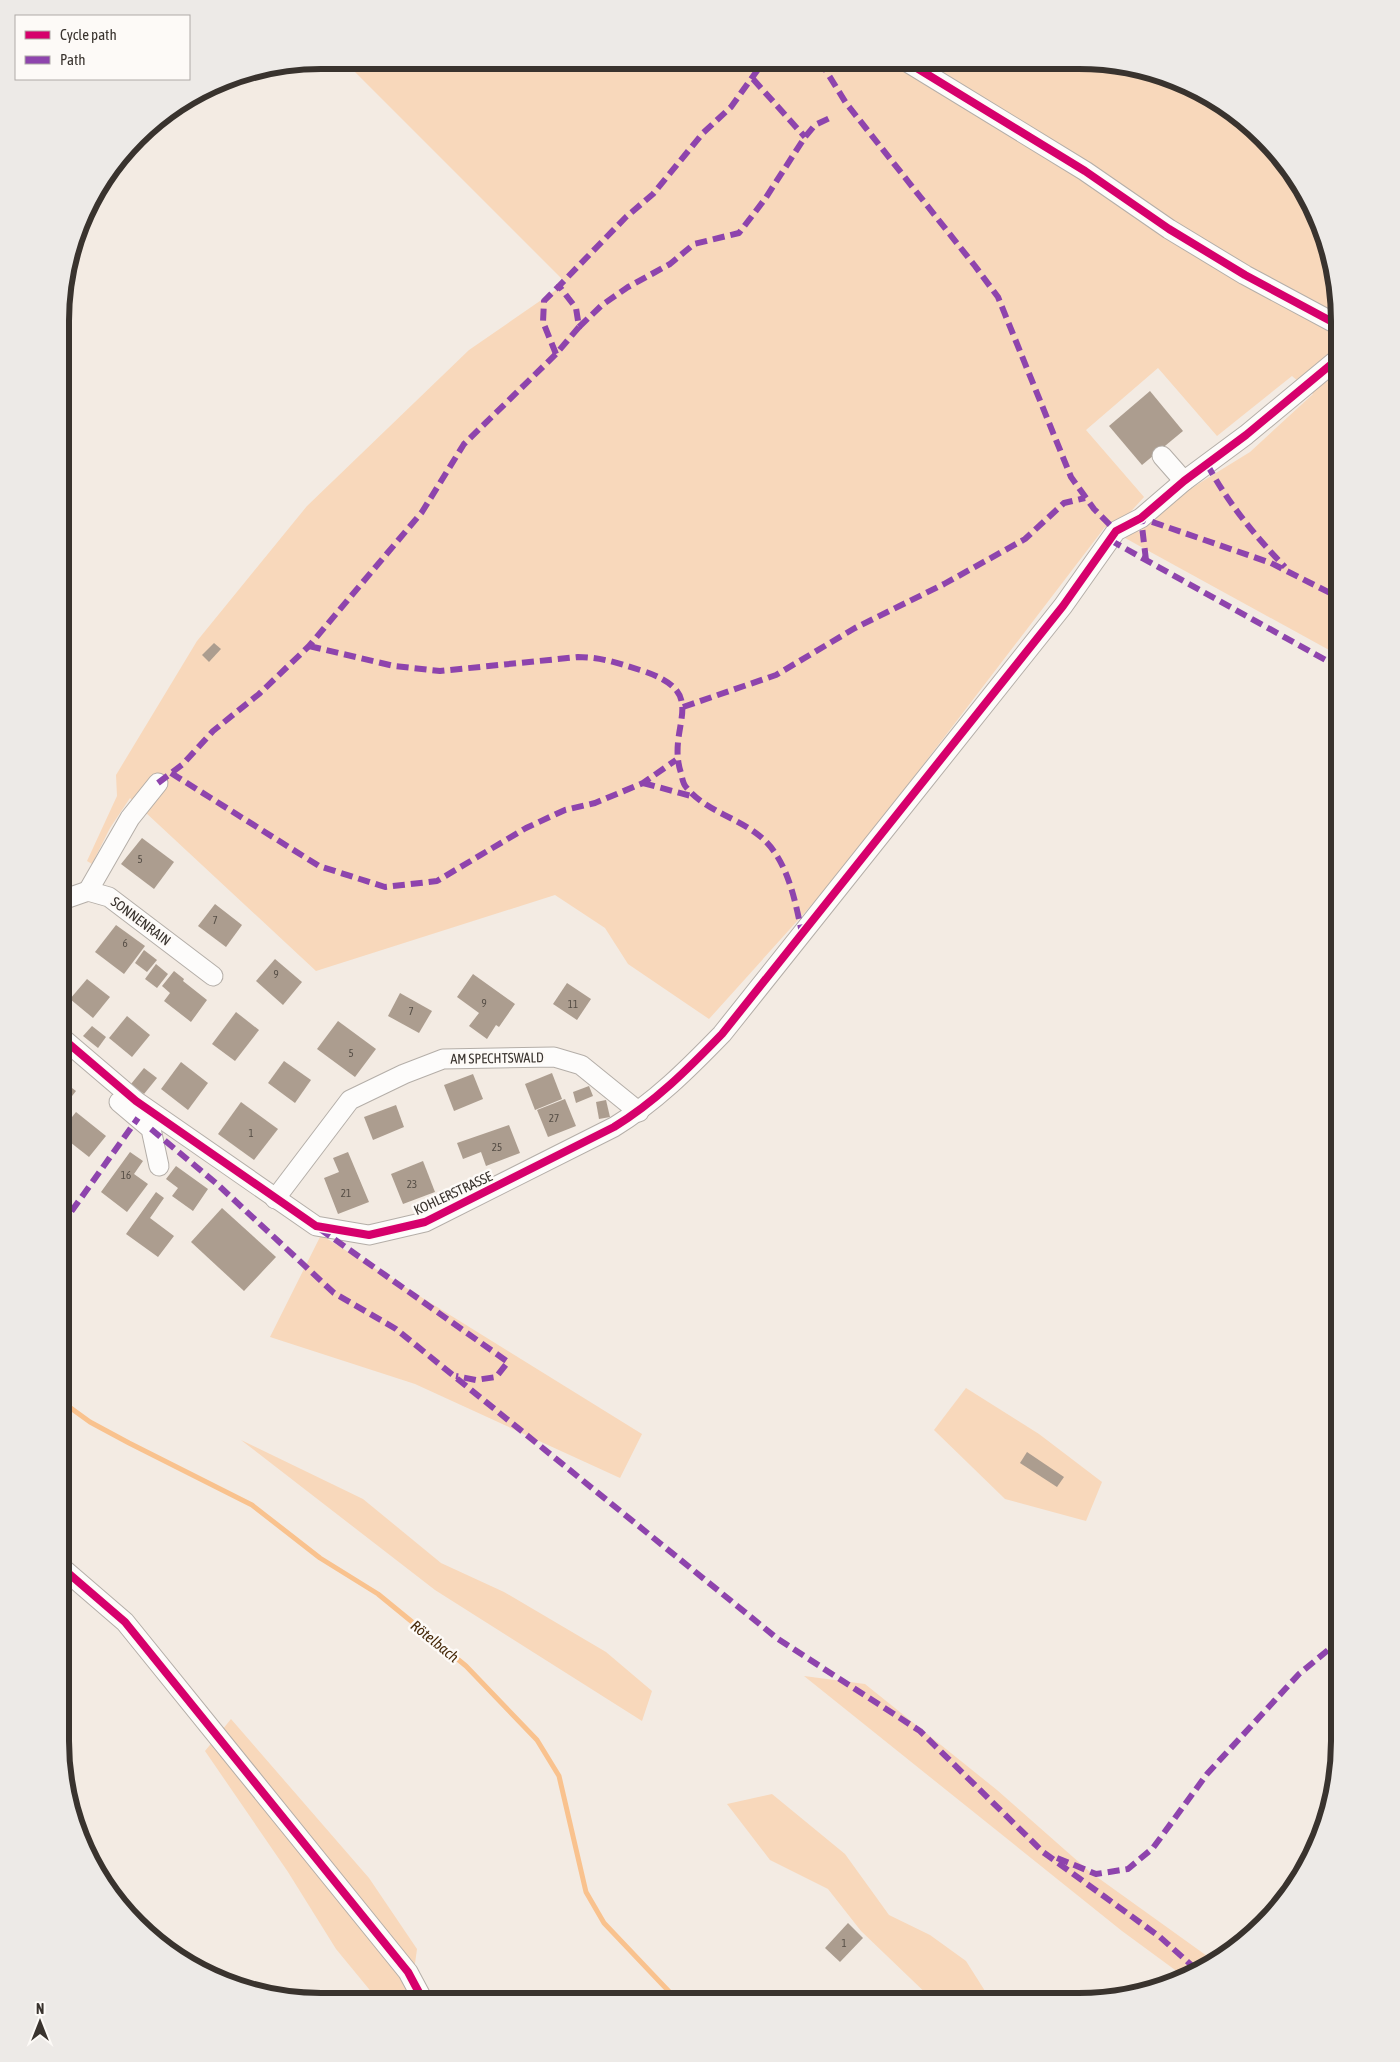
<svg xmlns="http://www.w3.org/2000/svg" width="1400" height="2062" font-family="'Asap Condensed',sans-serif">
<style>
.green{fill:#f8d8bb;fill-rule:evenodd}
.lines{fill:none;stroke-linecap:round;stroke-linejoin:round}
.stream{stroke:#f9c28e;stroke-width:5}
.building{fill:#ac9d8f}
.minor-casing{stroke:#b4aea8;stroke-width:21}
.minor{stroke:#fdfcfb;stroke-width:19}
.quiet{stroke:#8e44ad;stroke-width:6;stroke-dasharray:12 6;stroke-linecap:butt}
.cycleway-casing{stroke:#fdfaf7;stroke-width:11}
.cycleway{stroke:#d6006c;stroke-width:8}
.labels{text-anchor:middle;dominant-baseline:central;stroke-width:5;stroke-linejoin:round;paint-order:stroke}
.number-label{font-size:11px;fill:#564e46}
.street-label{font-size:14px;fill:#39332e;stroke:#fdfaf7}
.water-label{font-size:15px;font-style:italic;fill:#442707;stroke:#fdfaf7}
.rim{fill:none;stroke:#39332e;stroke-width:6}
</style>
<rect width="100%" height="100%" fill="#f3ebe3"/>
<!-- green -->
<g class="green">
<path d="M 343,60 L 1113,62 L 1178,80 L 1238,114 L 1286,162 L 1320,221 L 1340,321 L 1340,656 L 1105,527 L 923,765 L 826,889 L 709,1019 L 628,964 L 605,928 L 555,895 L 316,971 L 130,798 L 110,828 L 92,864 L 87,861 L 117,796 L 116,775 L 197,641 L 307,506 L 469,350 L 566,283 ZM 1158,368 L 1217,436 L 1292,376 L 1313,394 L 1250,452 L 1177,497 L 1139,532 L 1125,518 L 1144,497 L 1086,430 Z"/>
<polygon points="321,1235 642,1434 620,1478 415,1384 270,1337"/>
<polygon points="966,1388 1039,1434 1102,1482 1086,1521 1005,1499 934,1430"/>
<polygon points="241,1440 363,1499 441,1563 504,1592 606,1652 652,1691 642,1721 435,1590"/>
<polygon points="804,1676 865,1684 997,1790 1090,1872 1214,1961 1186,1978 1122,1931"/>
<polygon points="231,1719 369,1878 417,1949 410,2000 378,2000 336,1949 288,1872 205,1751"/>
<polygon points="772,1794 845,1854 889,1915 930,1935 966,1961 992,2002 935,2002 861,1931 828,1889 770,1860 727,1804"/>
</g>
<g class="lines">
<!-- stream -->
<polyline class="stream" points="61,1401 90,1422 129,1443 252,1505 320,1558 378,1594 466,1666 537,1740 559,1776 586,1892 604,1923 678,2001"/>
</g>
<!-- building -->
<g class="building">
<polygon points="1150,391 1183,431 1142,465 1109,426"/>
<polygon points="214,643 221,649 209,662 202,655"/>
<polygon points="142,838 174,862 154,889 121,864"/>
<polygon points="215,904 242,925 226,947 198,926"/>
<polygon points="116,925 145,946 124,974 95,952"/>
<polygon points="144,950 157,960 147,972 135,963"/>
<polygon points="275,959 302,982 283,1005 256,981"/>
<polygon points="61,961 72,969 61,983"/>
<polygon points="156,964 168,974 157,988 145,979"/>
<polygon points="174,971 184,979 183,981 207,1000 191,1022 164,1001 170,993 162,986"/>
<polygon points="473,974 515,1004 499,1027 496,1025 487,1039 469,1026 479,1013 457,997"/>
<polygon points="87,979 110,997 93,1018 70,999"/>
<polygon points="567,983 591,999 577,1020 553,1004"/>
<polygon points="400,993 432,1011 419,1033 388,1016"/>
<polygon points="236,1012 259,1030 235,1061 212,1044"/>
<polygon points="127,1016 150,1035 132,1057 109,1038"/>
<polygon points="338,1021 376,1049 355,1077 317,1049"/>
<polygon points="92,1026 106,1037 98,1048 83,1036"/>
<polygon points="284,1061 311,1080 295,1103 268,1083"/>
<polygon points="181,1062 208,1083 188,1110 161,1089"/>
<polygon points="144,1068 157,1078 144,1094 131,1084"/>
<polygon points="552,1073 562,1099 535,1110 525,1084"/>
<polygon points="473,1074 483,1099 454,1111 444,1085"/>
<polygon points="61,1080 76,1091 61,1110"/>
<polygon points="589,1086 593,1096 576,1103 573,1092"/>
<polygon points="565,1099 576,1126 548,1137 537,1110"/>
<polygon points="606,1100 610,1117 599,1119 596,1102"/>
<polygon points="241,1102 278,1129 254,1160 218,1134"/>
<polygon points="396,1105 404,1127 373,1140 364,1117"/>
<polygon points="76,1112 106,1136 89,1157 61,1135 61,1131"/>
<polygon points="509,1125 520,1153 486,1166 481,1152 463,1159 457,1143"/>
<polygon points="130,1152 143,1161 134,1174 148,1184 127,1212 101,1192"/>
<polygon points="348,1152 369,1202 338,1214 324,1178 339,1172 333,1158"/>
<polygon points="423,1161 435,1192 403,1204 391,1174"/>
<polygon points="176,1166 208,1189 193,1211 172,1196 178,1188 166,1179"/>
<polygon points="156,1192 164,1198 150,1218 174,1236 158,1257 126,1234"/>
<polygon points="222,1208 276,1257 244,1291 191,1242"/>
<polygon points="1027,1452 1064,1477 1057,1487 1020,1463"/>
<polygon points="848,1923 863,1938 840,1962 825,1948"/>
</g>
<g class="lines">
<defs>
<g id="minor">
<polyline points="907,62 1085,171 1169,229 1245,275 1340,326"/>
<polyline points="1162,456 1184,481"/>
<polyline points="88,891 130,818 158,783"/>
<polyline points="61,902 65,899 88,891 109,897 213,976"/>
<path d="M 61,1037 L 136,1101 L 316,1226 L 369,1235 L 425,1222 L 614,1127 C 655,1102 688,1069 722,1034 L 1063,606 L 1116,531 L 1141,518 L 1184,481 L 1246,435 L 1340,357"/>
<polyline points="119,1102 151,1129 159,1166"/>
<polyline points="275,1199 350,1100 404,1074 443,1059 554,1057 581,1065 639,1112"/>
<polyline points="60,1566 125,1622 408,1972 423,2000"/>
</g>
</defs>
<!-- minor casing -->
<use href="#minor" class="minor-casing"/>
<!-- minor -->
<use href="#minor" class="minor"/>
<!-- quiet -->
<g class="quiet">
<polyline points="820,61 846,103 975,266 998,297 1071,477 1094,509 1116,531"/>
<polyline points="753,79 805,137"/>
<polyline points="579,327 602,305 628,287 670,264 694,244 739,233 765,199 805,137 815,125 832,117"/>
<polyline points="556,354 543,322 544,301 559,286"/>
<path d="M 1207,464 C 1228,503 1255,536 1285,567"/>
<polyline points="1110,540 1340,668"/>
<polyline points="1146,560 1141,518 1271,563 1340,598"/>
<path d="M 309,646 L 394,666 L 440,671 L 578,657 C 600,657 618,663 640,670 C 714,693 665,725 681,773 C 682,777 683,784 686,787 C 705,811 739,818 761,837 C 788,860 795,901 802,933"/>
<polyline points="683,707 776,675 855,628 944,584 1025,539 1064,503 1085,498"/>
<polyline points="171,773 319,866 385,887 437,881 526,828 565,810 595,803 643,783 676,760"/>
<polyline points="158,783 183,764 213,731 259,694 309,646 422,512 464,444 556,354 579,327 576,308 559,286 626,217 653,194 703,133 731,107 764,61"/>
<polyline points="643,783 695,797"/>
<polyline points="151,1129 217,1184 334,1293 396,1329 778,1639 920,1731 1043,1852 1160,1937 1198,1971"/>
<polyline points="61,1226 138,1118"/>
<polyline points="320,1229 508,1362 496,1377 476,1380 456,1376"/>
<polyline points="1057,1858 1096,1874 1128,1869 1153,1848 1207,1774 1299,1674 1339,1641"/>
</g>
<defs>
<g id="cycleway">
<polyline points="907,62 1085,171 1169,229 1245,275 1340,326"/>
<path d="M 61,1037 L 136,1101 L 316,1226 L 369,1235 L 425,1222 L 614,1127 C 655,1102 688,1069 722,1034 L 1063,606 L 1116,531 L 1141,518 L 1184,481 L 1246,435 L 1340,357"/>
<polyline points="60,1566 125,1622 408,1972 423,2000"/>
</g>
</defs>
<!-- cycleway casing -->
<use href="#cycleway" class="cycleway-casing"/>
<!-- cycleway -->
<use href="#cycleway" class="cycleway"/>
</g>
<g class="labels">
<!-- number labels -->
<g class="number-label">
<text x="140" y="859">5</text>
<text x="215" y="920">7</text>
<text x="125" y="943">6</text>
<text x="276" y="974">9</text>
<text x="484" y="1003">9</text>
<text x="573" y="1004">11</text>
<text x="411" y="1011">7</text>
<text x="351" y="1053">5</text>
<text x="554" y="1118">27</text>
<text x="251" y="1133">1</text>
<text x="497" y="1147">25</text>
<text x="126" y="1175">16</text>
<text x="412" y="1184">23</text>
<text x="346" y="1193">21</text>
<text x="844" y="1943">1</text>
</g>
<!-- street labels -->
<g class="street-label">
<text transform="translate(141 921) rotate(37)">SONNENRAIN</text>
<text transform="translate(497 1058) rotate(-1)">AM SPECHTSWALD</text>
<text transform="translate(453 1193) rotate(-25)">KOHLERSTRASSE</text>
</g>
<!-- water labels -->
<g class="water-label">
<text transform="translate(435 1641) rotate(39)">Rötelbach</text>
</g>
</g>
<!-- crop -->
<path d="M0 0H1400V2062H0ZM321 69H1079A252 252 0 0 1 1331 321V1741A252 252 0 0 1 1079 1993H321A252 252 0 0 1 69 1741V321A252 252 0 0 1 321 69Z" fill="#edeae7" fill-rule="evenodd"/>
<path class="rim" d="M321 69H1079A252 252 0 0 1 1331 321V1741A252 252 0 0 1 1079 1993H321A252 252 0 0 1 69 1741V321A252 252 0 0 1 321 69Z"/>
<!-- legend -->
<rect x="15" y="15" width="175" height="65" fill="#fdfaf7" stroke="#afaaa7"/>
<rect x="25" y="31" width="25" height="8" fill="#d6006c" stroke="#afaaa7"/>
<text x="60" y="40" font-size="15" fill="#39332e">Cycle path</text>
<rect x="25" y="56" width="25" height="8" fill="#8e44ad" stroke="#afaaa7"/>
<text x="60" y="65" font-size="15" fill="#39332e">Path</text>
<!-- north arrow -->
<g transform="translate(40 2022)" stroke="#fdfaf7" stroke-width="4" paint-order="stroke">
<path d="M0-4L9 19L0 12L-9 19Z" fill="#39332e"/>
<text y="-8" font-size="14" font-weight="bold" text-anchor="middle" fill="#39332e">N</text>
</g>
</svg>
